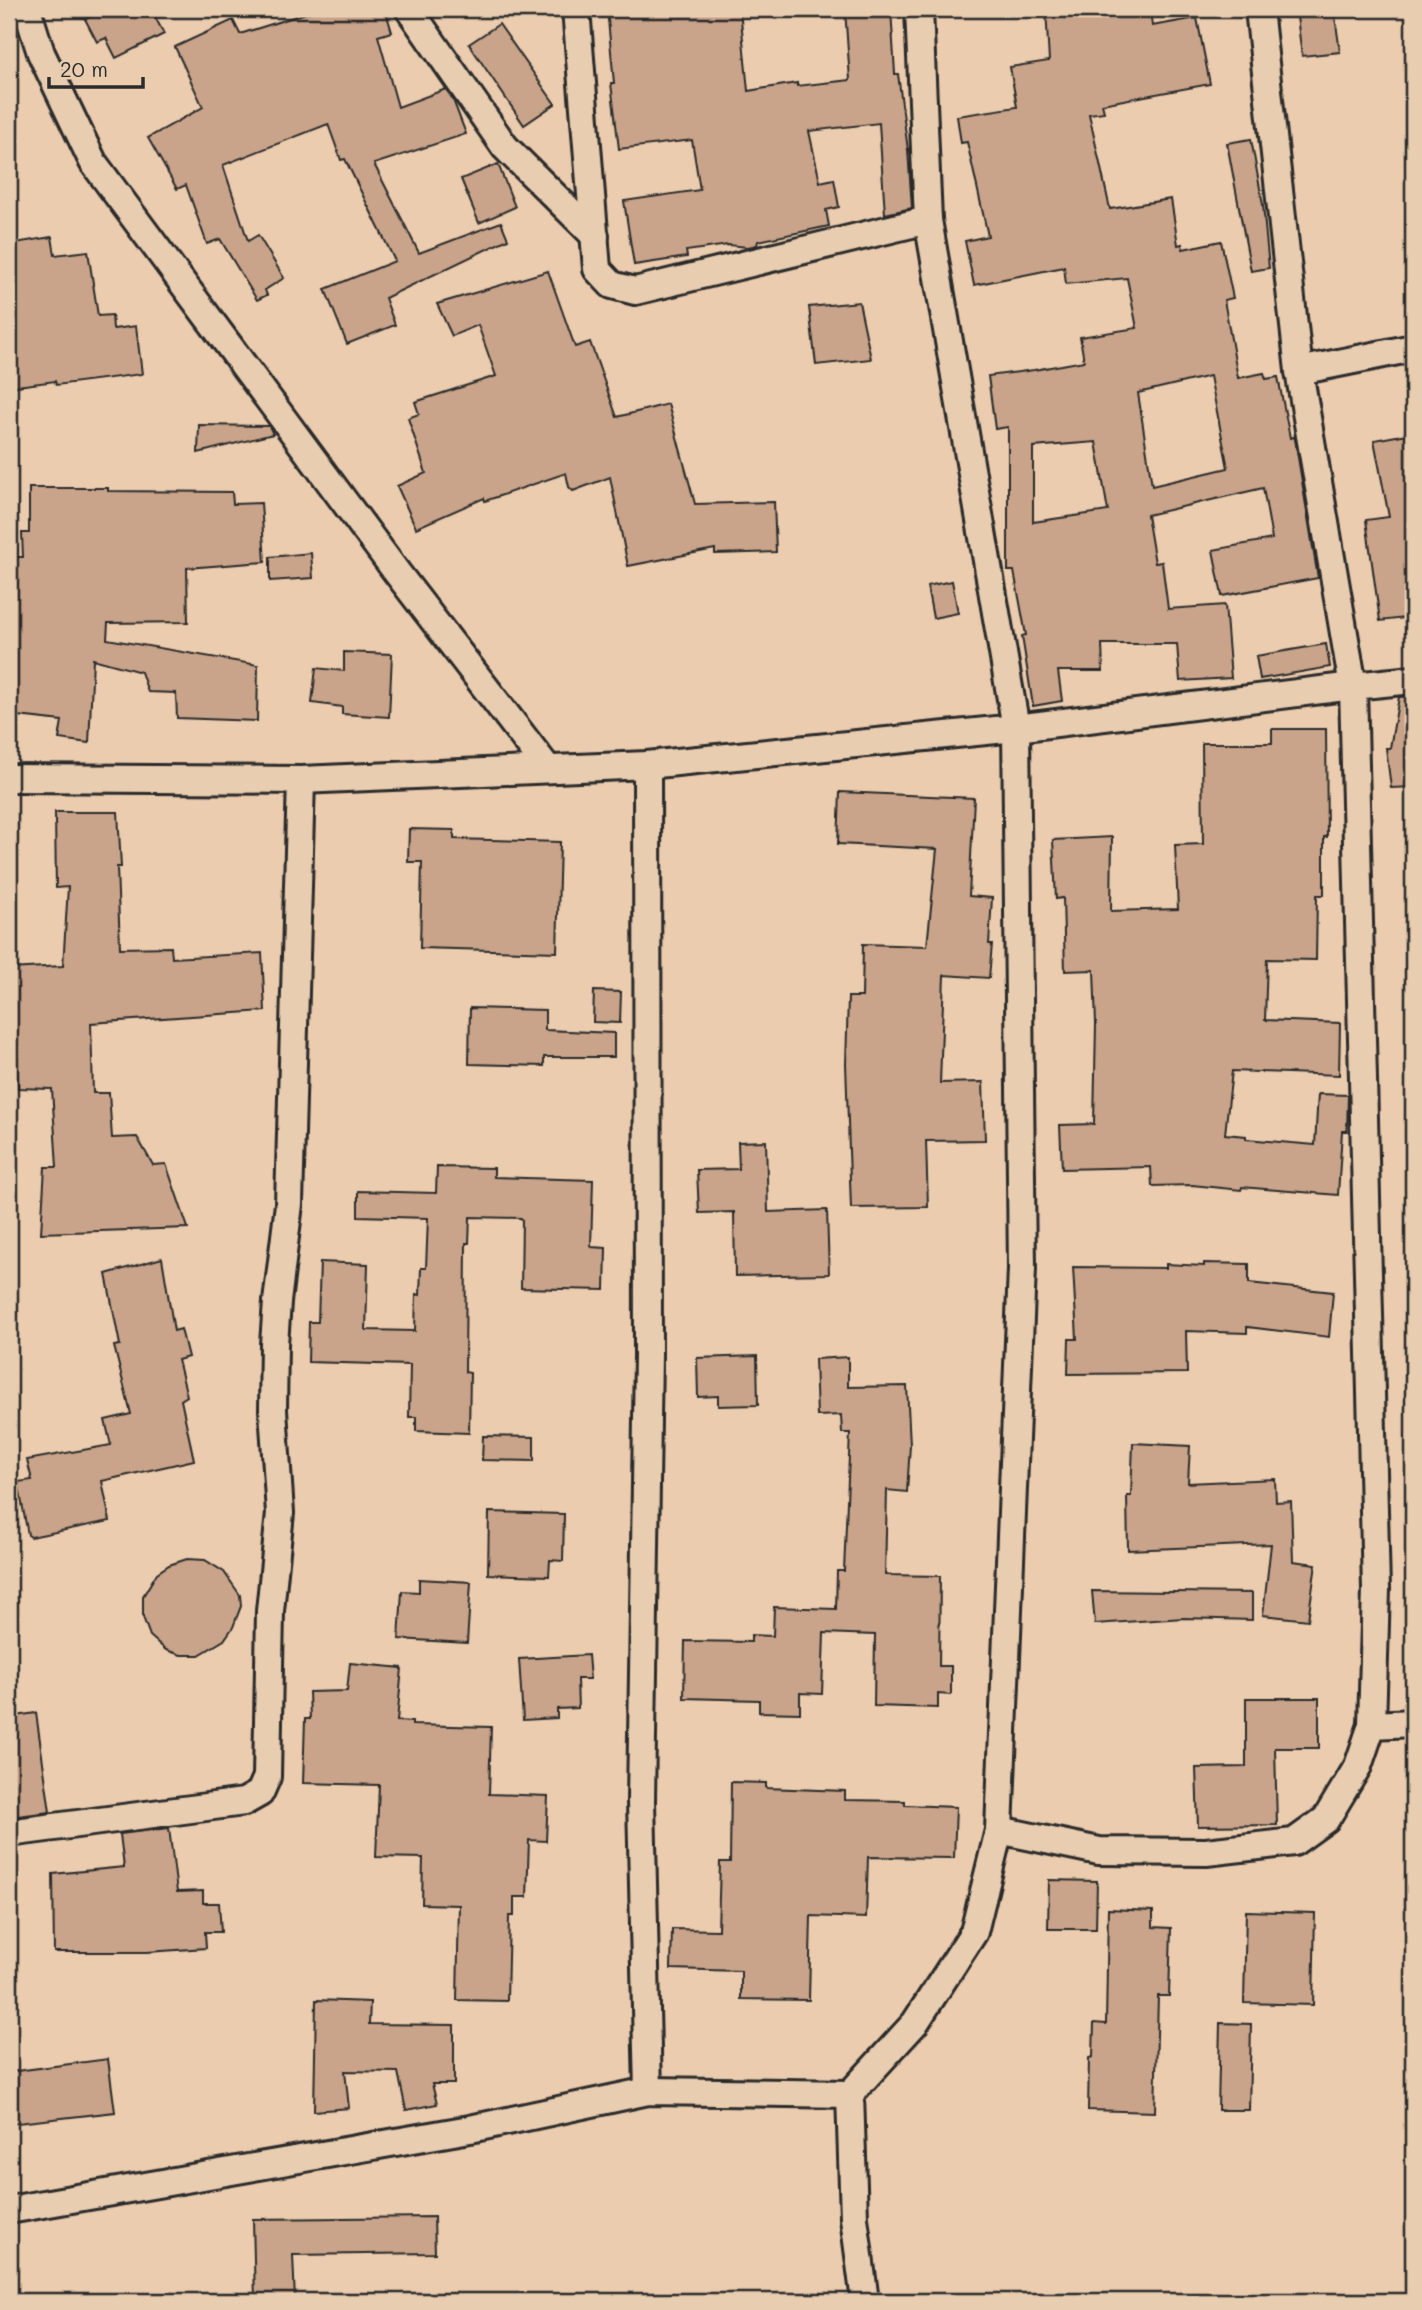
<svg xmlns="http://www.w3.org/2000/svg" width="1422" height="2310" font-family="Mali,sans-serif">
<style>
.building{fill:#c9a48a;stroke:#2b2b2b;stroke-width:2;fill-rule:evenodd}
.lines{fill:none;stroke-linecap:round;stroke-linejoin:round}
.street-casing{stroke:#2b2b2b;stroke-width:32}
.street{stroke:#e8cdb0;stroke-width:26}
</style>
<rect width="100%" height="100%" fill="#ebccae"/>
<filter id="ink" filterUnits="userSpaceOnUse"><feTurbulence type="fractalNoise" baseFrequency=".0143" numOctaves="2"/><feDisplacementMap in="SourceGraphic" scale="14" xChannelSelector="R" yChannelSelector="G"/><feConvolveMatrix kernelMatrix="1 2 1 2 8 2 1 2 1" color-interpolation-filters="sRGB"/></filter>
<g filter="url(#ink)">
<!-- building -->
<g class="building">
<polygon points="106,9 151,9 164,34 116,58 106,38 97,42 85,19"/>
<polygon points="319,9 385,9 392,32 378,36 398,107 446,89 453,100 466,134 374,164 419,253 501,222 508,239 385,298 395,325 347,344 325,289 395,261 345,159 341,160 328,124 223,165 248,241 258,235 284,278 265,290 267,295 257,300 220,239 207,244 186,185 177,189 148,138 203,107 175,47 233,20 240,34"/>
<polygon points="607,9 740,9 748,91 797,83 797,86 850,80 845,9 891,9 895,74 898,74 908,150 912,208 885,214 879,123 809,131 820,182 834,179 839,207 826,210 829,226 758,241 757,245 748,247 728,245 686,251 687,257 634,265 624,201 700,190 692,140 619,149 611,83 614,83"/>
<path d="M 1046,9 L 1150,9 L 1152,26 L 1197,18 L 1210,84 L 1102,104 L 1104,112 L 1089,114 L 1110,209 L 1171,199 L 1178,245 L 1182,244 L 1183,249 L 1221,241 L 1233,298 L 1224,300 L 1238,378 L 1264,373 L 1266,379 L 1278,377 L 1290,438 L 1294,437 L 1295,439 L 1318,578 L 1222,596 L 1213,550 L 1272,539 L 1263,488 L 1147,515 L 1155,563 L 1162,562 L 1168,609 L 1225,605 L 1231,678 L 1180,681 L 1177,644 L 1102,644 L 1103,671 L 1058,671 L 1062,701 L 1033,706 L 1022,636 L 1026,635 L 1014,571 L 1008,571 L 1008,427 L 995,429 L 988,376 L 1034,370 L 1084,361 L 1080,337 L 1137,328 L 1127,278 L 1066,284 L 1064,267 L 974,285 L 965,241 L 988,236 L 967,142 L 961,143 L 957,116 L 1017,107 L 1010,67 L 1049,61 ZM 1210,376 L 1228,468 L 1152,486 L 1138,393 ZM 1096,442 L 1108,511 L 1033,522 L 1033,447 Z"/>
<polygon points="1296,9 1334,9 1340,52 1302,56"/>
<polygon points="499,24 555,104 524,125 469,44"/>
<polygon points="1251,139 1263,205 1269,268 1251,271 1227,143"/>
<polygon points="498,164 515,207 479,223 461,179"/>
<polygon points="52,237 55,255 88,251 98,316 112,315 113,329 136,326 142,374 56,385 55,381 9,387 9,244"/>
<polygon points="548,271 575,347 590,342 617,417 668,404 695,504 774,502 776,552 715,554 715,549 628,566 610,477 573,491 569,487 566,473 485,501 484,498 416,528 397,486 426,473 408,418 419,414 415,402 496,376 478,325 452,336 437,304"/>
<polygon points="859,302 871,359 816,365 809,307"/>
<polygon points="199,425 269,426 273,434 198,453"/>
<polygon points="1413,433 1413,617 1380,621 1366,520 1389,517 1374,440"/>
<polygon points="29,488 108,488 108,491 232,492 233,504 261,503 265,562 187,568 188,622 108,623 107,639 258,665 257,721 177,718 176,693 148,692 141,672 93,659 89,743 59,739 62,721 9,715 9,557 23,557 22,533 29,533"/>
<polygon points="311,553 313,578 270,581 270,557"/>
<polygon points="952,581 958,613 933,618 927,586"/>
<polygon points="1326,644 1330,667 1260,679 1256,656"/>
<polygon points="344,652 392,654 389,717 342,714 342,707 312,703 316,668 344,671"/>
<polygon points="1413,696 1413,787 1391,788 1386,748 1390,748 1399,697"/>
<polygon points="1272,729 1326,729 1327,837 1324,837 1324,895 1317,895 1316,960 1267,959 1265,1020 1340,1023 1339,1075 1232,1071 1225,1134 1246,1136 1246,1139 1315,1145 1318,1094 1348,1095 1347,1131 1342,1131 1338,1195 1242,1187 1241,1190 1192,1185 1152,1186 1151,1167 1062,1169 1060,1125 1094,1124 1096,1024 1094,970 1065,971 1063,898 1056,899 1053,840 1112,837 1111,911 1178,909 1175,845 1203,844 1202,743 1272,743"/>
<polygon points="840,792 974,798 969,896 992,898 989,944 992,944 989,978 944,975 940,1083 983,1082 985,1140 926,1141 928,1207 851,1208 846,1064 848,997 862,997 863,944 927,946 937,849 838,844"/>
<polygon points="55,812 118,812 121,867 117,867 120,948 171,947 172,958 262,953 265,1011 91,1023 93,1093 109,1093 112,1138 137,1137 153,1165 166,1164 188,1228 41,1233 45,1167 57,1167 52,1089 18,1088 14,1021 9,1022 9,969 63,966 68,887 56,888"/>
<polygon points="409,829 454,830 454,839 560,842 557,952 420,948 422,862 408,862"/>
<polygon points="594,991 621,992 620,1023 593,1022"/>
<polygon points="470,1008 545,1010 545,1030 614,1033 614,1057 544,1057 544,1066 469,1064"/>
<polygon points="766,1141 768,1212 827,1210 829,1274 735,1276 734,1212 699,1213 697,1170 739,1169 738,1142"/>
<polygon points="437,1167 494,1168 494,1177 593,1180 591,1247 606,1248 605,1290 521,1288 522,1220 521,1218 470,1217 469,1243 466,1243 465,1372 470,1373 469,1433 416,1431 416,1417 409,1417 410,1365 308,1362 309,1322 318,1322 320,1262 368,1264 366,1330 415,1331 416,1294 420,1295 421,1268 426,1268 428,1218 358,1216 358,1191 436,1193"/>
<polygon points="162,1258 174,1331 181,1329 188,1357 178,1360 187,1396 181,1400 194,1460 102,1481 110,1521 31,1537 28,1535 18,1482 32,1480 27,1460 111,1445 105,1420 131,1414 114,1346 120,1345 106,1274"/>
<polygon points="1204,1263 1249,1264 1249,1283 1333,1292 1329,1337 1247,1327 1247,1333 1186,1331 1187,1373 1068,1374 1069,1339 1077,1339 1073,1267 1166,1268 1166,1264 1204,1266"/>
<polygon points="757,1356 758,1405 718,1406 718,1396 698,1397 697,1358"/>
<polygon points="848,1357 848,1387 907,1386 910,1445 907,1492 887,1490 885,1575 940,1576 939,1666 951,1666 951,1695 938,1694 938,1708 874,1706 875,1635 824,1633 822,1694 800,1693 800,1713 759,1712 759,1700 684,1698 685,1641 751,1642 751,1635 773,1636 774,1607 836,1609 837,1571 844,1571 850,1433 842,1433 841,1415 817,1416 815,1359"/>
<polygon points="483,1436 534,1437 534,1461 482,1460"/>
<polygon points="1133,1443 1190,1446 1188,1483 1275,1479 1276,1502 1291,1501 1293,1561 1316,1564 1308,1620 1263,1615 1271,1544 1128,1550 1127,1496 1131,1496"/>
<polygon points="489,1512 564,1514 563,1561 550,1560 549,1576 488,1574"/>
<polygon points="187,1559 205,1560 224,1572 240,1595 241,1606 233,1627 224,1640 199,1655 181,1655 166,1650 150,1636 143,1617 143,1596 157,1573 169,1565"/>
<polygon points="419,1579 471,1582 467,1643 399,1639 402,1591 419,1592"/>
<polygon points="1092,1591 1252,1593 1252,1620 1184,1618 1095,1624"/>
<polygon points="588,1655 590,1679 577,1679 578,1708 557,1709 557,1718 523,1720 519,1659"/>
<polygon points="350,1663 402,1668 397,1721 412,1722 412,1725 491,1727 489,1794 548,1796 546,1841 529,1840 527,1897 514,1897 514,1916 509,1916 507,2001 457,2000 459,1905 422,1904 423,1858 376,1857 379,1785 303,1783 305,1719 310,1719 309,1692 347,1691"/>
<polygon points="1246,1698 1319,1698 1319,1748 1275,1748 1277,1825 1198,1826 1196,1768 1246,1767"/>
<polygon points="36,1713 50,1812 9,1817 9,1717"/>
<polygon points="731,1782 766,1783 766,1788 845,1791 845,1800 905,1801 905,1805 956,1807 954,1858 868,1857 866,1918 811,1916 809,2000 741,1999 741,1971 671,1969 672,1929 718,1930 720,1862 730,1862"/>
<polygon points="169,1828 177,1892 203,1891 203,1903 219,1903 221,1932 205,1932 206,1948 147,1952 54,1952 53,1874 124,1867 120,1834"/>
<polygon points="1049,1880 1097,1881 1096,1929 1048,1929"/>
<polygon points="1108,1909 1153,1911 1153,1927 1171,1928 1169,1996 1158,1996 1155,2112 1088,2110 1089,2058 1093,2057 1094,2023 1106,2024"/>
<polygon points="1246,1911 1315,1913 1313,2005 1244,2003"/>
<polygon points="316,2000 370,2002 369,2024 454,2025 454,2084 432,2084 437,2104 406,2110 398,2072 345,2071 349,2108 314,2111"/>
<polygon points="1220,2023 1251,2024 1249,2110 1218,2110"/>
<polygon points="108,2059 115,2112 9,2124 9,2072"/>
<polygon points="434,2217 435,2253 293,2255 295,2301 255,2301 253,2219"/>
</g>
<g class="lines">
<defs>
<g id="street">
<polyline points="27,9 41,53 93,162 398,574 548,769"/>
<polyline points="409,9 505,147 595,236"/>
<polyline points="576,9 597,269 612,285 635,291 928,220"/>
<polyline points="1299,371 1413,348"/>
<polyline points="647,765 648,1355 641,1801 648,2091"/>
<polyline points="9,778 301,780 647,765 1016,728 1353,686 1299,371 1259,9"/>
<polyline points="1372,1725 1413,1723"/>
<polyline points="999,1830 1099,1851 1206,1852 1294,1842 1326,1819 1358,1766 1372,1725 1376,1589 1353,686 1413,680"/>
<polyline points="9,1833 244,1802 260,1793 267,1777 270,1611 280,1513 273,1410 274,1344 277,1302 289,1204 301,780"/>
<polyline points="9,2210 470,2129 648,2091 850,2094"/>
<polyline points="865,2301 854,2218 850,2094 915,2023 974,1932 999,1830 1022,1268 1016,728 928,220 919,9"/>
</g>
</defs>
<!-- street casing -->
<use href="#street" class="street-casing"/>
<!-- street -->
<use href="#street" class="street"/>
</g>
</g>
<!-- margin -->
<rect width="1422" height="2310" fill="none" stroke="#e8cdb0" stroke-width="35"/>
<rect x="18" y="18" width="1387" height="2275" fill="none" stroke="#2b2b2b" stroke-width="2.5" filter="url(#ink)"/>
<!-- scale -->
<path d="M49 77v10h94v-10" fill="none" stroke="#2b2b2b" stroke-width="3.5"/>
<text x="60" y="77" font-size="21" fill="#2b2b2b" stroke="#e8cdb0" stroke-width="5" paint-order="stroke">20 m</text>
</svg>
